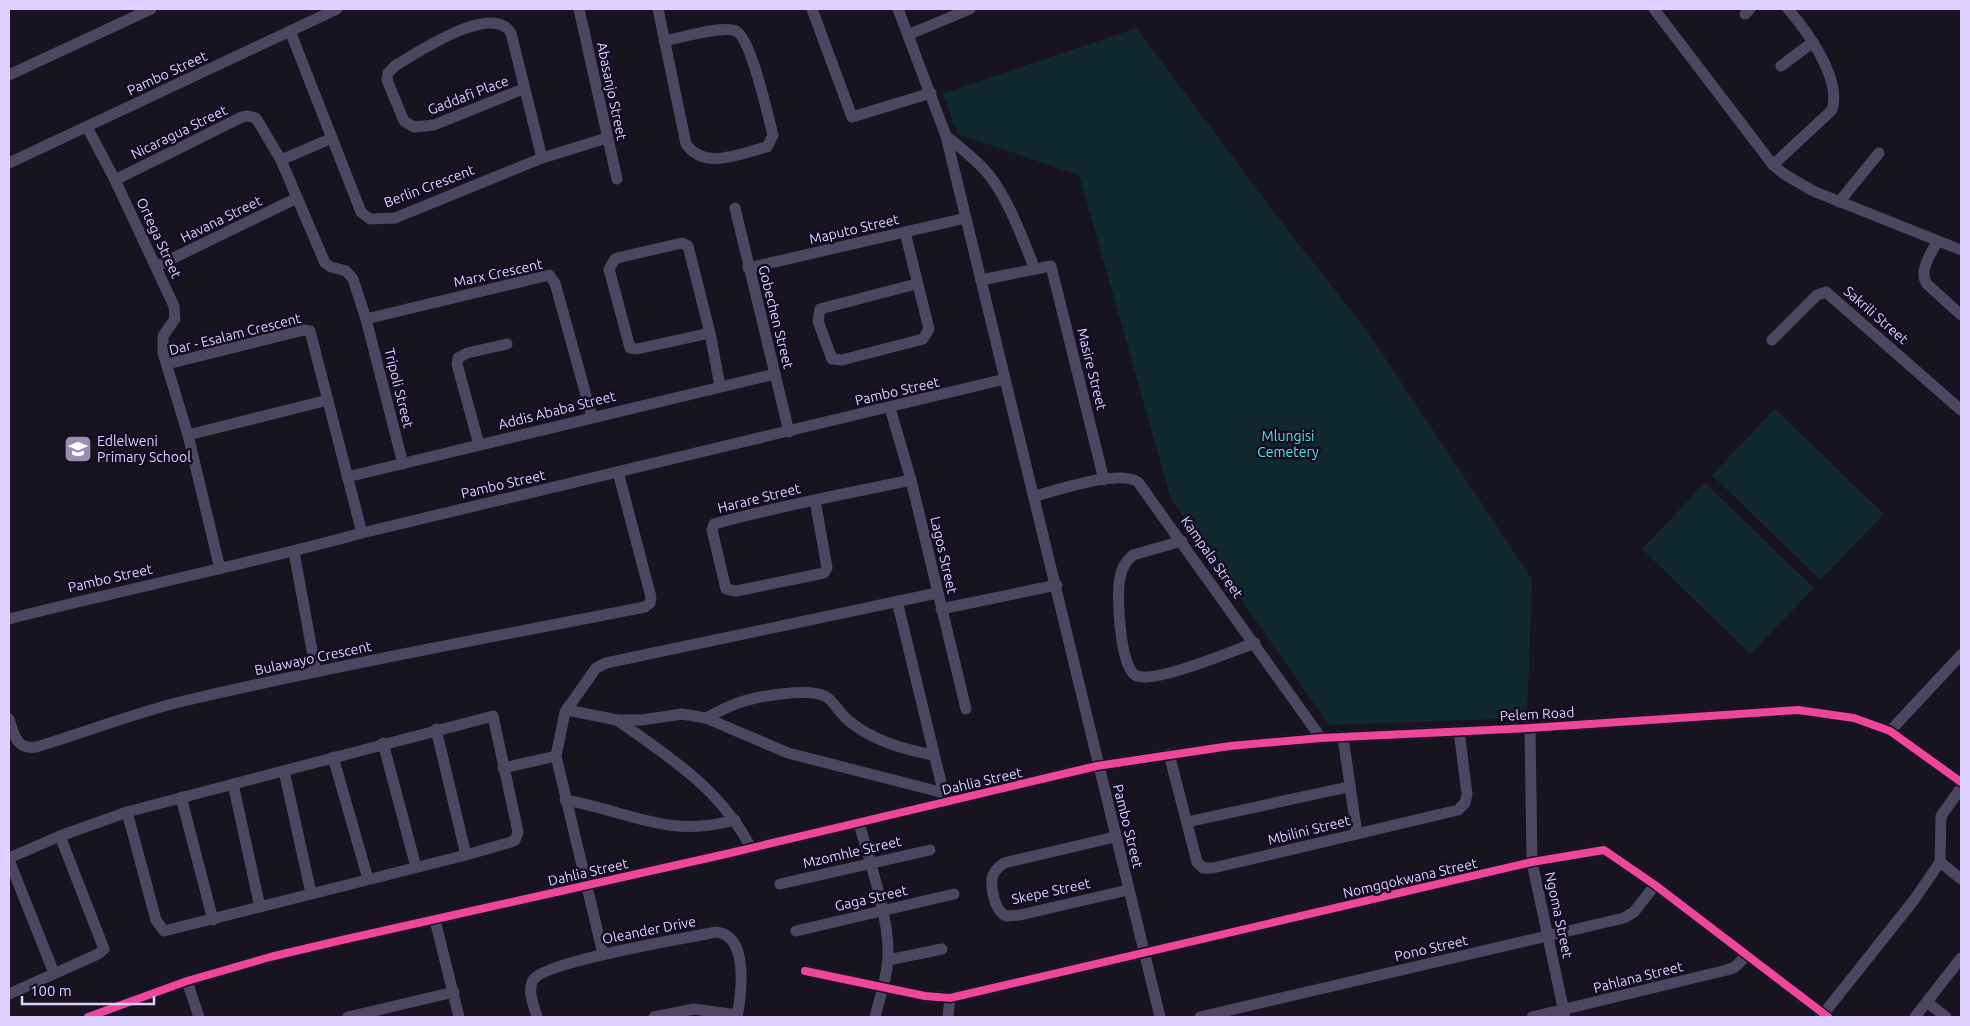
<svg xmlns="http://www.w3.org/2000/svg" width="1970" height="1026" font-family="Ubuntu,sans-serif">
<style>
.green{fill:#11292e}
.lines{fill:none;stroke-linecap:round;stroke-linejoin:round}
.minor{stroke:#4c4760;stroke-width:11}
.cycleway-casing{stroke:#150d25;stroke-width:11}
.cycleway{stroke:#ed469a;stroke-width:8}
.labels{text-anchor:middle;dominant-baseline:central;stroke-width:5;stroke-linejoin:round;paint-order:stroke}
.street-label{font-size:14px;fill:#ded1ff;stroke:#150d25}
.park-label{font-size:14px;fill:#55e7d9;stroke:#150d25}
.poi-label{font-size:14px;fill:#ded1ff;stroke:#150d25;text-anchor:start}
</style>
<rect width="100%" height="100%" fill="#17131f"/>
<!-- green -->
<g class="green">
<polygon points="1136,28 1272,210 1367,331 1532,579 1527,718 1329,725 1171,499 1079,175 958,134 943,94"/>
<polygon points="1775,409 1884,514 1820,580 1712,475"/>
<polygon points="1705,483 1814,588 1750,654 1642,549"/>
</g>
<g class="lines">
<!-- minor -->
<g class="minor">
<polyline points="579,9 617,179"/>
<path d="M 658,9 L 686,144 C 705,171 740,153 767,147 L 773,135 C 768,116 751,38 736,31 C 722,25 681,38 664,41"/>
<polyline points="812,9 852,117 931,93"/>
<polyline points="898,9 946,136 1160,1017"/>
<polyline points="1654,9 1773,165 1784,174 1813,191 1961,250"/>
<polyline points="1745,14 1750,9"/>
<polyline points="290,31 361,212 370,219 395,218 542,158 607,138"/>
<polyline points="910,34 970,9"/>
<polyline points="1781,66 1813,42"/>
<polyline points="9,75 151,9"/>
<path d="M 523,89 L 434,125 L 414,127 L 404,121 L 387,80 L 388,73 L 396,65 C 419,52 492,2 511,33 L 542,158"/>
<polyline points="87,127 115,180 174,306 175,319 163,336 163,353 188,435 220,569"/>
<path d="M 946,136 C 961,148 977,160 989,175 C 1010,202 1022,238 1035,269"/>
<polyline points="281,160 332,138"/>
<polyline points="9,163 337,9"/>
<path d="M 1773,165 L 1832,110 C 1842,79 1807,31 1788,9"/>
<polyline points="115,180 242,117 248,116 256,118 281,160 325,263 331,267 346,271 353,279 366,319 403,464"/>
<polyline points="1839,202 1879,153"/>
<polyline points="735,208 789,432"/>
<polyline points="905,232 929,329 923,339 842,360 832,359 818,321 820,309 916,284"/>
<path d="M 1937,242 C 1931,254 1918,271 1927,284 L 1961,315"/>
<polyline points="157,266 297,198"/>
<polyline points="748,268 966,218"/>
<polyline points="981,280 1051,266 1104,480"/>
<polyline points="366,319 549,275 555,283 592,417"/>
<polyline points="710,333 637,349 630,348 609,269 615,259 621,257 682,243 688,246 710,333 720,386"/>
<polyline points="1772,340 1817,295 1826,292 1961,410"/>
<polyline points="167,364 304,330 310,331 362,533"/>
<polyline points="890,408 911,480 966,709"/>
<polyline points="188,435 328,400"/>
<polyline points="479,445 457,364 458,358 467,353 507,344"/>
<polyline points="347,477 775,374"/>
<path d="M 1035,496 C 1059,490 1118,469 1138,482 L 1321,738"/>
<path d="M 815,500 L 827,568 L 824,573 L 736,591 L 726,589 L 712,530 L 714,524 C 779,506 845,494 911,480"/>
<path d="M 1182,541 L 1133,555 C 1126,561 1121,569 1120,578 C 1116,594 1120,671 1137,676 C 1157,683 1232,651 1255,643"/>
<polyline points="294,552 316,672"/>
<polyline points="897,601 945,799"/>
<polyline points="941,609 1057,585"/>
<path d="M 9,619 C 126,589 245,565 362,533 L 1005,379"/>
<polyline points="567,710 617,720 642,720 682,714 706,718 788,753 944,793"/>
<path d="M 706,718 C 717,712 729,706 741,702 C 759,696 807,688 825,696 C 834,701 840,714 849,721 C 872,740 905,750 934,755"/>
<path d="M 9,719 C 14,734 16,750 36,747 C 87,732 136,712 188,700 C 339,665 492,637 645,607 L 650,603 L 651,597 L 618,472"/>
<path d="M 617,720 C 670,758 720,788 751,848"/>
<polyline points="1530,728 1532,862 1565,1017"/>
<polyline points="436,729 466,855"/>
<polyline points="1890,731 1961,655"/>
<polyline points="1343,737 1357,834"/>
<polyline points="383,743 416,867"/>
<polyline points="1169,754 1197,862 1203,868 1213,868 1458,810 1465,803 1467,794 1459,731"/>
<polyline points="333,757 368,879"/>
<polyline points="503,768 556,756"/>
<polyline points="284,771 311,893"/>
<polyline points="233,784 260,907"/>
<polyline points="181,797 213,920"/>
<path d="M 565,800 C 629,811 667,839 735,820"/>
<polyline points="1187,822 1348,787"/>
<path d="M 859,823 C 869,859 889,917 888,954 C 888,975 880,997 875,1017"/>
<path d="M 1115,837 L 1004,863 C 998,867 993,872 992,879 C 991,891 995,911 1006,916 L 1020,915 L 1128,890"/>
<polyline points="9,858 60,836 127,812 493,716 518,832 515,840 511,842 466,855 164,931 156,920 127,812"/>
<polyline points="9,860 54,973"/>
<polyline points="1940,862 1961,879"/>
<polyline points="780,884 930,850"/>
<polyline points="435,920 459,1017"/>
<polyline points="796,931 954,894"/>
<polyline points="603,954 556,756 565,712 596,668 606,663 937,593"/>
<polyline points="888,960 942,949"/>
<polyline points="805,971 925,996 950,998 1532,862 1604,850 1655,885 1828,1017"/>
<polyline points="187,981 199,1017"/>
<polyline points="9,994 98,954 104,949 60,836"/>
<polyline points="1927,1002 1946,1017"/>
<polyline points="88,1017 187,981 270,957 342,940 726,854 1097,766 1230,746 1321,738 1530,728 1798,710 1854,718 1890,731 1961,782"/>
<polyline points="348,1017 454,992"/>
<path d="M 537,1017 C 534,1006 527,991 533,980 C 544,961 688,938 716,932 C 750,935 741,996 737,1017"/>
<polyline points="654,1017 694,1009 737,1015"/>
<polyline points="948,1017 950,998"/>
<polyline points="1200,1017 1624,918 1634,912 1655,885"/>
<polyline points="1532,1017 1727,970 1735,967 1746,956"/>
<polyline points="1821,1017 1914,900 1940,862 1941,816 1961,788"/>
<polyline points="1915,1017 1961,958"/>
</g>
<defs>
<g id="cycleway">
<polyline points="805,971 925,996 950,998 1532,862 1604,850 1655,885 1828,1017"/>
<polyline points="88,1017 187,981 270,957 342,940 726,854 1097,766 1230,746 1321,738 1530,728 1798,710 1854,718 1890,731 1961,782"/>
</g>
</defs>
<!-- cycleway casing -->
<use href="#cycleway" class="cycleway-casing"/>
<!-- cycleway -->
<use href="#cycleway" class="cycleway"/>
</g>
<!-- icons -->
<defs>
<symbol id="school-square" viewBox="-11 -11 22 22"><rect x="-9" y="-9" width="18" height="18" rx="4" fill="#988eb1" stroke="#150d25"/><path d="M0-5L7-2L0 1L-7-2ZM-4 1L0 2.5L4 1V4Q0 6-4 4Z" fill="#fff"/></symbol>
</defs>
<g fill-rule="evenodd">
<use href="#school-square" x="62" y="433" width="32" height="32"/>
</g>
<g class="labels">
<!-- street labels -->
<g class="street-label">
<text transform="translate(167 73) rotate(-25)">Pambo Street</text>
<text transform="translate(612 91) rotate(78)">Abasanjo Street</text>
<text transform="translate(468 95) rotate(-21)">Gaddafi Place</text>
<text transform="translate(179 132) rotate(-26)">Nicaragua Street</text>
<text transform="translate(429 186) rotate(-21)">Berlin Crescent</text>
<text transform="translate(221 219) rotate(-26)">Havana Street</text>
<text transform="translate(854 229) rotate(-13)">Maputo Street</text>
<text transform="translate(159 238) rotate(65)">Ortega Street</text>
<text transform="translate(498 273) rotate(-12)">Marx Crescent</text>
<text transform="translate(1876 315) rotate(41)">Sakrili Street</text>
<text transform="translate(776 317) rotate(76)">Gobechen Street</text>
<text transform="translate(235 334) rotate(-14)">Dar - Esalam Crescent</text>
<text transform="translate(1092 369) rotate(76)">Masire Street</text>
<text transform="translate(399 388) rotate(76)">Tripoli Street</text>
<text transform="translate(897 391) rotate(-13)">Pambo Street</text>
<text transform="translate(557 410) rotate(-14)">Addis Ababa Street</text>
<text transform="translate(503 484) rotate(-13)">Pambo Street</text>
<text transform="translate(759 498) rotate(-14)">Harare Street</text>
<text transform="translate(944 555) rotate(77)">Lagos Street</text>
<text transform="translate(1212 557) rotate(55)">Kampala Street</text>
<text transform="translate(110 578) rotate(-13)">Pambo Street</text>
<text transform="translate(313 658) rotate(-12)">Bulawayo Crescent</text>
<text transform="translate(1537 714) rotate(-3)">Pelem Road</text>
<text transform="translate(982 781) rotate(-13)">Dahlia Street</text>
<text transform="translate(1128 826) rotate(76)">Pambo Street</text>
<text transform="translate(1309 830) rotate(-14)">Mbilini Street</text>
<text transform="translate(852 852) rotate(-13)">Mzomhle Street</text>
<text transform="translate(588 872) rotate(-13)">Dahlia Street</text>
<text transform="translate(1410 878) rotate(-13)">Nomgqokwana Street</text>
<text transform="translate(1051 891) rotate(-12)">Skepe Street</text>
<text transform="translate(871 898) rotate(-13)">Gaga Street</text>
<text transform="translate(1559 915) rotate(78)">Ngoma Street</text>
<text transform="translate(649 930) rotate(-11)">Oleander Drive</text>
<text transform="translate(1431 948) rotate(-13)">Pono Street</text>
<text transform="translate(1638 977) rotate(-14)">Pahlana Street</text>
</g>
<!-- park labels -->
<g class="park-label">
<text x="1288" y="436">Mlungisi<tspan x="1288" dy="16">Cemetery</tspan></text>
</g>
<!-- poi labels -->
<g class="poi-label">
<text x="97" y="441">Edlelweni<tspan x="97" dy="16">Primary School</tspan></text>
</g>
</g>
<!-- border -->
<rect width="1970" height="1026" fill="none" stroke="#ded1ff" stroke-width="20"/>
<!-- scale -->
<path d="M22 996v8h132v-8" fill="none" stroke="#ded1ff" stroke-width="2.5"/>
<text x="30" y="996" font-size="15" fill="#ded1ff" stroke="#150d25" stroke-width="4" paint-order="stroke">100 m</text>
</svg>
